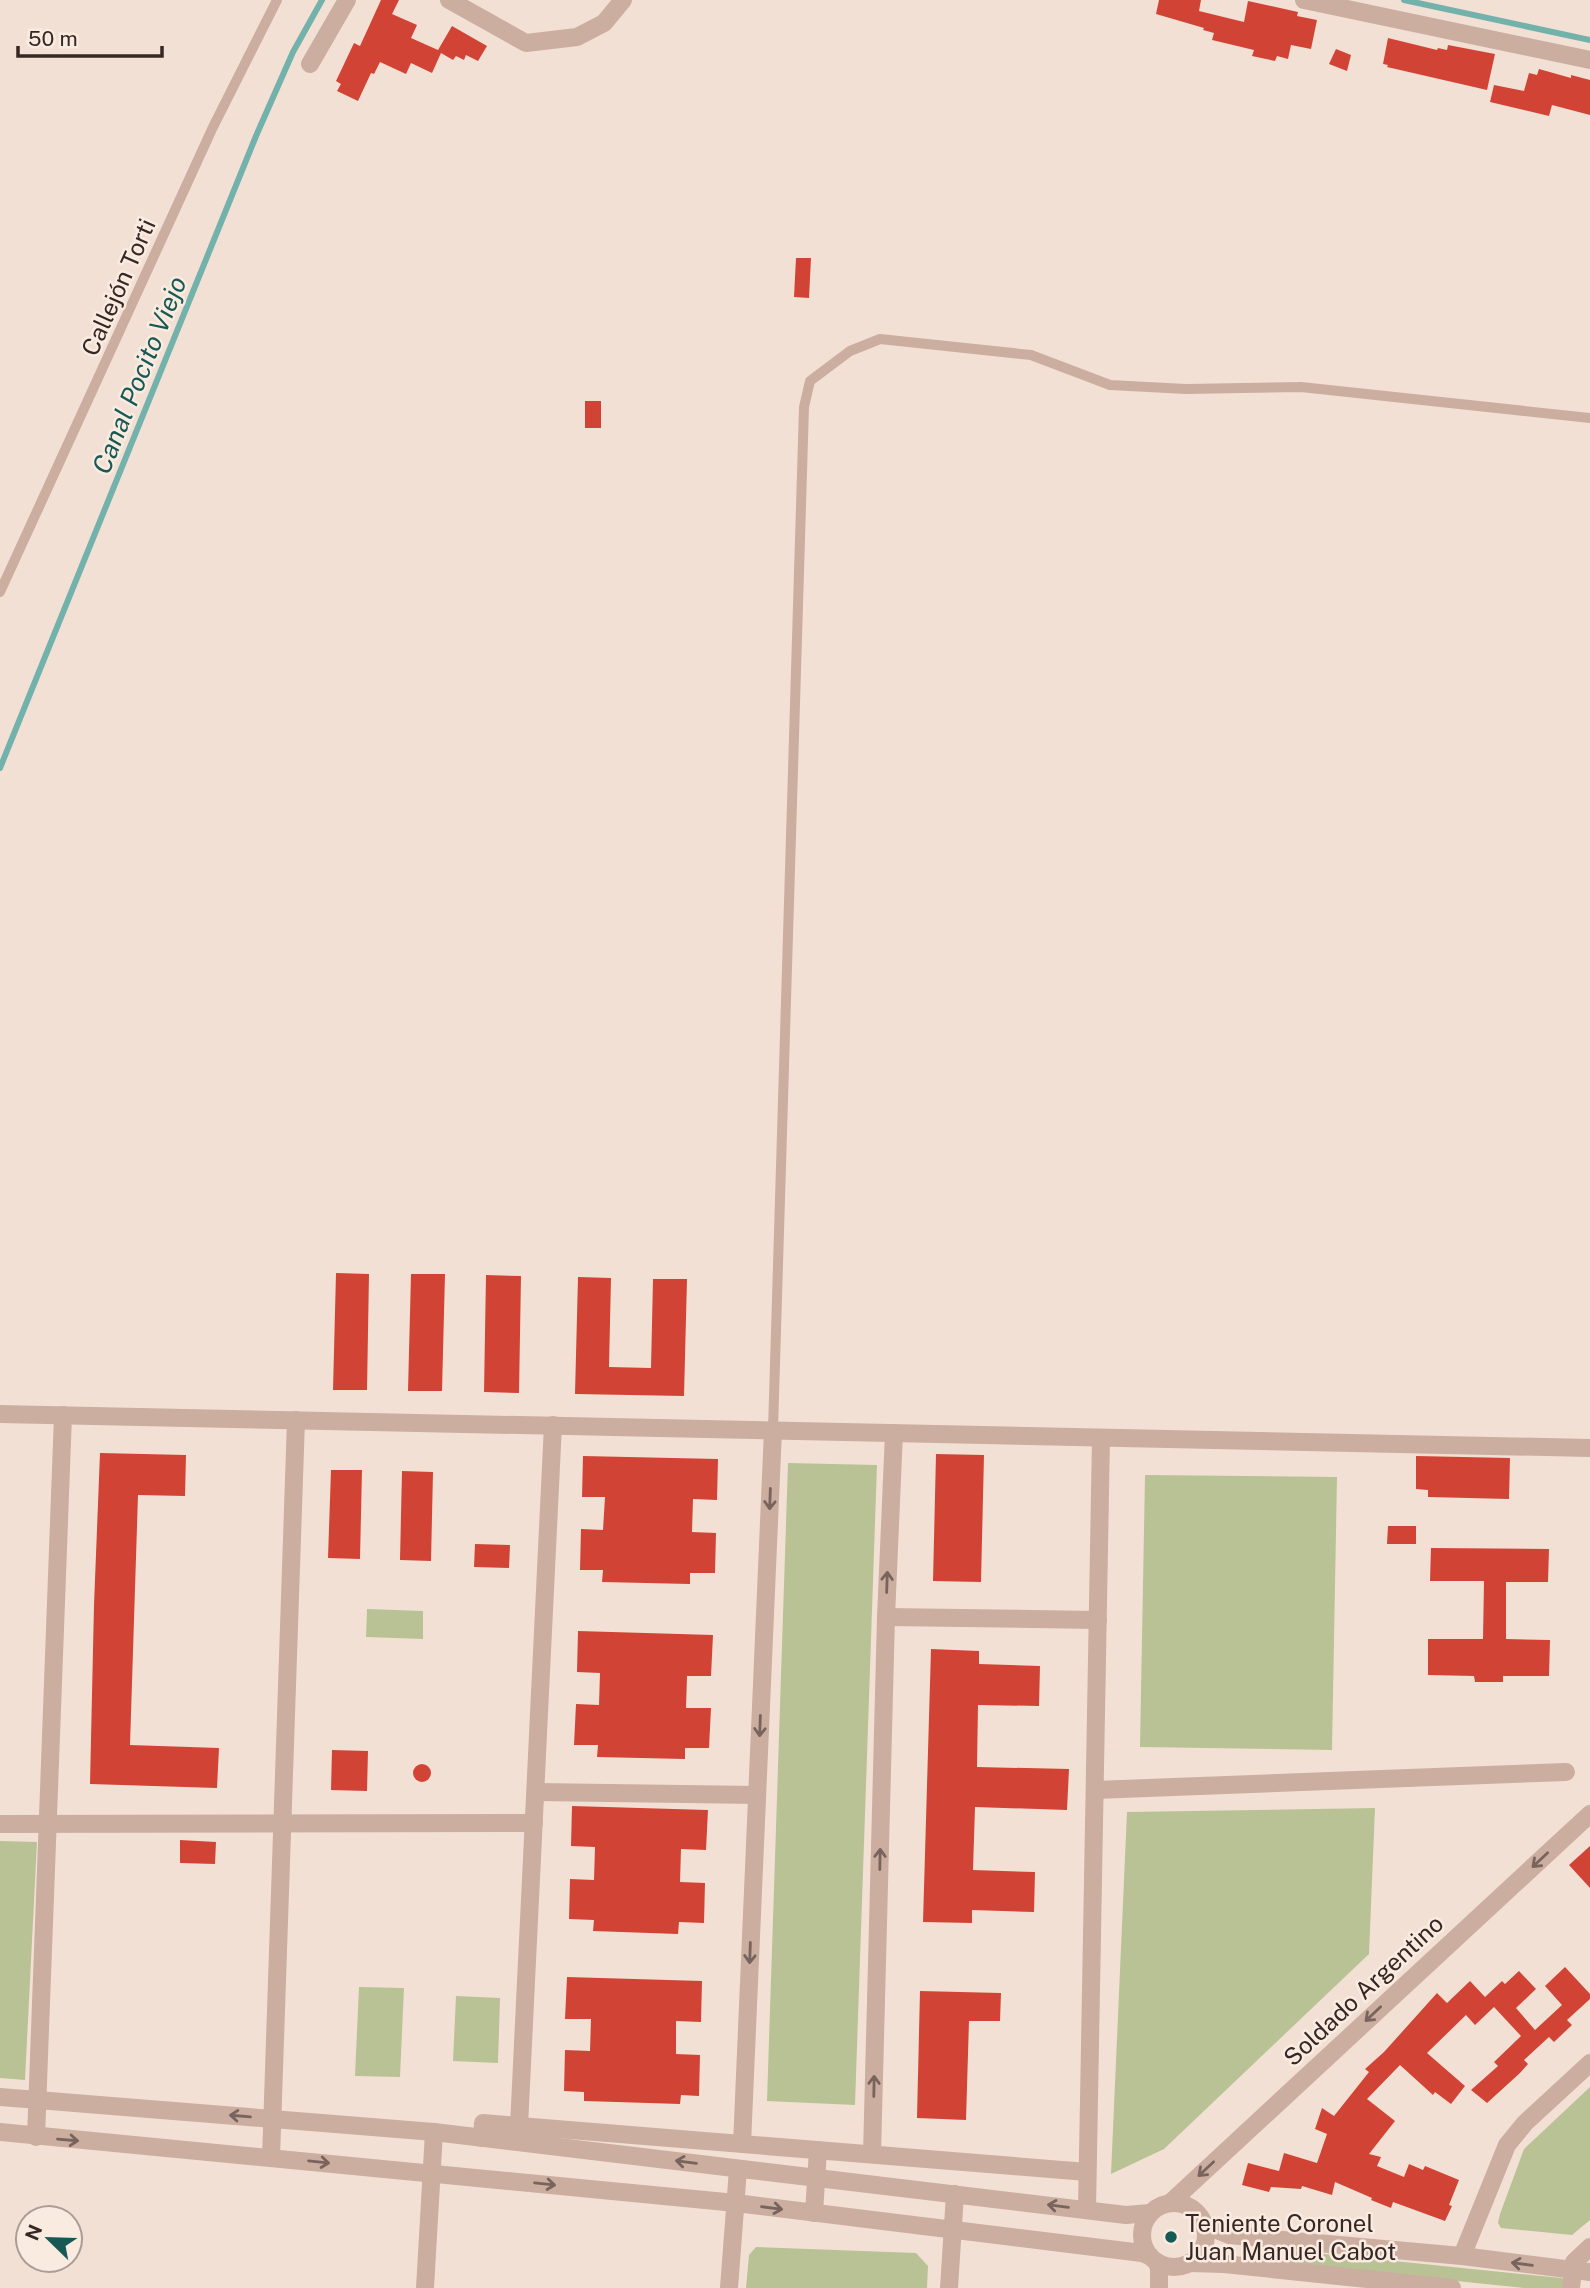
<svg xmlns="http://www.w3.org/2000/svg" width="1590" height="2288" font-family="'Public Sans',sans-serif">
<style>
.green{fill:#b9c294}
.lines{fill:none;stroke-linecap:round;stroke-linejoin:round}
.stream{stroke:#72b2ab;stroke-width:6}
.building{fill:#d14435}
.lane{stroke:#cbaea0;stroke-width:10}
.street{stroke:#cbaea0;stroke-width:18}
.oneway{stroke:#78645c}
.poi-dot{fill:#175954;stroke:#faebe1;stroke-width:2.5}
.labels{text-anchor:middle;dominant-baseline:central;stroke-width:5;stroke-linejoin:round;paint-order:stroke}
.street-label{font-size:24px;fill:#352724;stroke:#faebe1}
.poi-label{font-size:24px;fill:#352724;stroke:#faebe1;text-anchor:start}
.water-label{font-size:26px;font-style:italic;fill:#175954;stroke:#faebe1}
</style>
<rect width="100%" height="100%" fill="#f3e0d5"/>
<!-- green -->
<g class="green">
<polygon points="788,1463 877,1465 855,2105 767,2101"/>
<polygon points="1145,1475 1337,1477 1332,1750 1140,1747"/>
<polygon points="367,1609 423,1611 423,1639 366,1637"/>
<polygon points="1375,1808 1369,1954 1164,2149 1111,2174 1127,1812"/>
<polygon points="0,1841 37,1842 25,2080 0,2078"/>
<polygon points="359,1987 404,1988 400,2077 355,2076"/>
<polygon points="456,1996 500,1998 498,2063 453,2061"/>
<polygon points="1590,2087 1590,2220 1572,2235 1501,2228 1498,2223 1500,2214 1524,2149"/>
<polygon points="756,2247 916,2253 928,2266 927,2288 746,2288 749,2255"/>
<polygon points="1296,2251 1561,2278 1564,2279 1565,2288 1524,2288 1293,2264 1288,2261 1287,2256 1290,2253"/>
</g>
<g class="lines">
<!-- stream -->
<g class="stream">
<polyline points="1404,0 1590,40"/>
<polyline points="0,768 256,136 293,52 322,0"/>
</g>
</g>
<!-- building -->
<g class="building">
<polygon points="381,0 399,0 392,14 417,25 411,38 438,50 452,26 487,46 478,61 466,55 464,60 456,56 453,60 441,53 432,73 411,63 406,74 380,62 374,74 371,73 358,101 337,91 341,84 336,81 354,43 360,46"/>
<polygon points="1159,0 1201,0 1199,11 1244,22 1248,1 1298,12 1297,16 1317,20 1311,49 1291,45 1288,59 1277,56 1275,61 1252,56 1254,50 1212,40 1214,33 1203,30 1204,28 1156,14"/>
<polygon points="1388,38 1437,50 1438,48 1447,50 1448,45 1495,54 1487,90 1387,67 1388,65 1383,64"/>
<polygon points="1336,49 1351,55 1347,71 1329,64"/>
<polygon points="1539,69 1571,78 1571,75 1590,80 1590,115 1552,105 1549,116 1490,102 1494,85 1524,91 1529,73 1537,75"/>
<polygon points="796,258 811,258 809,298 794,297"/>
<rect x="585" y="401" width="16" height="27"/>
<polygon points="336,1273 369,1274 367,1390 333,1390"/>
<polygon points="411,1274 445,1274 442,1391 408,1391"/>
<polygon points="486,1275 521,1276 519,1393 484,1392"/>
<polygon points="578,1277 611,1278 609,1367 651,1368 653,1279 687,1279 684,1396 575,1394"/>
<polygon points="100,1453 186,1455 185,1496 138,1495 130,1745 219,1748 217,1788 90,1784 94,1605"/>
<polygon points="936,1454 984,1455 981,1582 933,1581"/>
<polygon points="583,1456 718,1459 717,1500 693,1499 692,1532 716,1533 715,1573 690,1573 690,1584 602,1582 603,1570 580,1570 581,1529 603,1530 605,1497 582,1497"/>
<polygon points="1416,1456 1510,1458 1509,1499 1428,1497 1428,1490 1416,1489"/>
<polygon points="331,1470 362,1470 360,1559 328,1558"/>
<polygon points="402,1471 433,1472 431,1561 400,1560"/>
<polygon points="1388,1526 1416,1526 1416,1544 1387,1544"/>
<polygon points="475,1544 510,1545 509,1568 474,1567"/>
<polygon points="1431,1548 1549,1549 1548,1582 1506,1582 1506,1639 1550,1640 1549,1676 1503,1676 1503,1682 1475,1682 1474,1676 1428,1675 1428,1639 1483,1639 1484,1581 1430,1581"/>
<polygon points="578,1631 713,1635 711,1676 687,1676 686,1708 711,1708 709,1748 685,1748 685,1759 597,1757 598,1745 574,1745 576,1704 599,1705 600,1673 577,1672"/>
<polygon points="931,1649 979,1651 979,1664 1040,1666 1039,1706 978,1705 977,1767 1069,1769 1067,1810 975,1807 973,1870 1035,1872 1034,1912 972,1910 972,1923 923,1922"/>
<polygon points="332,1750 368,1751 367,1791 331,1790"/>
<circle cx="422" cy="1773" r="9"/>
<polygon points="572,1806 708,1810 706,1850 681,1849 680,1882 705,1883 704,1923 679,1922 678,1934 593,1931 594,1920 569,1919 570,1879 594,1880 595,1847 571,1846"/>
<polygon points="180,1840 216,1842 215,1864 180,1863"/>
<polygon points="1590,1846 1590,1888 1569,1865"/>
<polygon points="1565,1967 1590,1994 1590,1999 1567,2020 1572,2025 1554,2042 1549,2037 1524,2060 1528,2064 1520,2073 1487,2103 1471,2090 1498,2066 1494,2062 1521,2036 1494,2007 1475,2025 1466,2015 1427,2053 1465,2086 1451,2104 1435,2092 1433,2095 1400,2065 1367,2099 1395,2121 1369,2154 1381,2157 1377,2166 1404,2177 1409,2164 1423,2170 1425,2166 1459,2180 1449,2205 1452,2206 1445,2221 1393,2202 1391,2208 1371,2200 1372,2198 1335,2182 1332,2195 1302,2186 1301,2189 1271,2187 1269,2192 1242,2185 1248,2163 1279,2171 1284,2153 1317,2163 1327,2134 1315,2129 1322,2108 1334,2116 1369,2072 1365,2069 1384,2052 1437,1993 1447,2003 1470,1981 1485,1997 1502,1981 1505,1984 1519,1971 1536,1989 1516,2008 1535,2030 1562,2005 1545,1986"/>
<polygon points="567,1977 702,1981 701,2022 676,2021 676,2054 700,2055 699,2096 681,2095 680,2104 584,2101 584,2092 564,2091 565,2050 590,2051 591,2019 565,2019"/>
<polygon points="920,1991 1001,1993 1000,2021 969,2021 966,2120 917,2118"/>
</g>
<g class="lines">
<!-- lane -->
<g class="lane">
<polyline points="0,592 213,127 277,0"/>
<polyline points="773,1430 804,407 810,381 850,351 880,339 1031,355 1110,385 1186,389 1301,387 1590,418"/>
</g>
<!-- street -->
<g class="street">
<polyline points="449,0 526,43 577,37 604,23 623,0"/>
<polyline points="1304,0 1590,60"/>
<polyline points="310,64 347,0"/>
<polyline points="0,1414 1590,1448"/>
<polyline points="886,1617 1098,1620"/>
<polyline points="1095,1790 1566,1772"/>
<polyline points="536,1792 757,1795"/>
<polyline points="0,1824 534,1823"/>
<polyline points="0,2097 434,2132 1126,2215 1150,2213"/>
<polyline points="519,2126 553,1425"/>
<polyline points="0,2132 736,2203 1142,2253 1150,2256"/>
<polyline points="36,2137 63,1415"/>
<polyline points="482,2138 483,2123 1087,2172"/>
<polyline points="742,2144 773,1430"/>
<polyline points="872,2154 886,1617 894,1433"/>
<polyline points="271,2158 296,1420"/>
<polyline points="1170,2203 1590,1814"/>
<circle cx="1174" cy="2235" r="32"/>
<polyline points="1087,2210 1101,1438"/>
<polyline points="814,2213 818,2150"/>
<polyline points="1205,2225 1229,2235 1462,2256 1590,2272"/>
<polyline points="1462,2256 1507,2145 1525,2123 1590,2063"/>
<polyline points="1157,2262 1159,2269 1159,2288"/>
<polyline points="1189,2263 1224,2264 1452,2288"/>
<polyline points="425,2288 434,2132"/>
<polyline points="729,2288 738,2169"/>
<polyline points="949,2288 955,2194"/>
<polyline points="1571,2288 1574,2262 1590,2247"/>
</g>
</g>
<!-- one-way arrows -->
<defs><path id="oneway-shaft" d="M-6 0H5M1.5-3L5.5 0L1.5 3" fill="none" stroke-width="1.6" stroke-linecap="round" stroke-linejoin="round" transform="scale(1.75)"/></defs>
<g class="oneway">
<use href="#oneway-shaft" transform="translate(770 1499) rotate(92)"/>
<use href="#oneway-shaft" transform="translate(887 1582) rotate(-88)"/>
<use href="#oneway-shaft" transform="translate(760 1726) rotate(92)"/>
<use href="#oneway-shaft" transform="translate(880 1859) rotate(-89)"/>
<use href="#oneway-shaft" transform="translate(1540 1860) rotate(137)"/>
<use href="#oneway-shaft" transform="translate(750 1953) rotate(92)"/>
<use href="#oneway-shaft" transform="translate(1373 2014) rotate(137)"/>
<use href="#oneway-shaft" transform="translate(874 2086) rotate(-89)"/>
<use href="#oneway-shaft" transform="translate(240 2116) rotate(-175)"/>
<use href="#oneway-shaft" transform="translate(68 2140) rotate(5)"/>
<use href="#oneway-shaft" transform="translate(319 2162) rotate(6)"/>
<use href="#oneway-shaft" transform="translate(686 2162) rotate(-173)"/>
<use href="#oneway-shaft" transform="translate(1206 2169) rotate(137)"/>
<use href="#oneway-shaft" transform="translate(545 2184) rotate(6)"/>
<use href="#oneway-shaft" transform="translate(1058 2206) rotate(-173)"/>
<use href="#oneway-shaft" transform="translate(772 2208) rotate(7)"/>
<use href="#oneway-shaft" transform="translate(1522 2264) rotate(-173)"/>
</g>
<!-- markers -->
<circle class="poi-dot" cx="1171" cy="2237" r="7"/>
<g class="labels">
<!-- street labels -->
<g class="street-label">
<text transform="translate(118 287) rotate(-66)">Callejón Torti</text>
<text transform="translate(1363 1990) rotate(-43)">Soldado Argentino</text>
</g>
<!-- poi labels -->
<g class="poi-label">
<text x="1185" y="2223">Teniente Coronel<tspan x="1185" dy="28">Juan Manuel Cabot</tspan></text>
</g>
<!-- water labels -->
<g class="water-label">
<text transform="translate(139 375) rotate(-68)">Canal Pocito Viejo</text>
</g>
</g>
<!-- north arrow -->
<g transform="translate(49 2239) rotate(293)"><circle r="33" fill="#faebe1" stroke="#ab9d95" stroke-width="2"/>
<path d="M0-5L12 26L0 18L-12 26Z" fill="#175954"/>
<text y="-10" font-size="19" font-weight="bold" text-anchor="middle" fill="#352724">N</text>
</g>
<!-- scale -->
<path d="M18 46v10h144v-10" fill="none" stroke="#352724" stroke-width="3.5"/>
<text x="28" y="46" font-size="21" fill="#352724" stroke="#faebe1" stroke-width="5" paint-order="stroke">50 m</text>
</svg>
